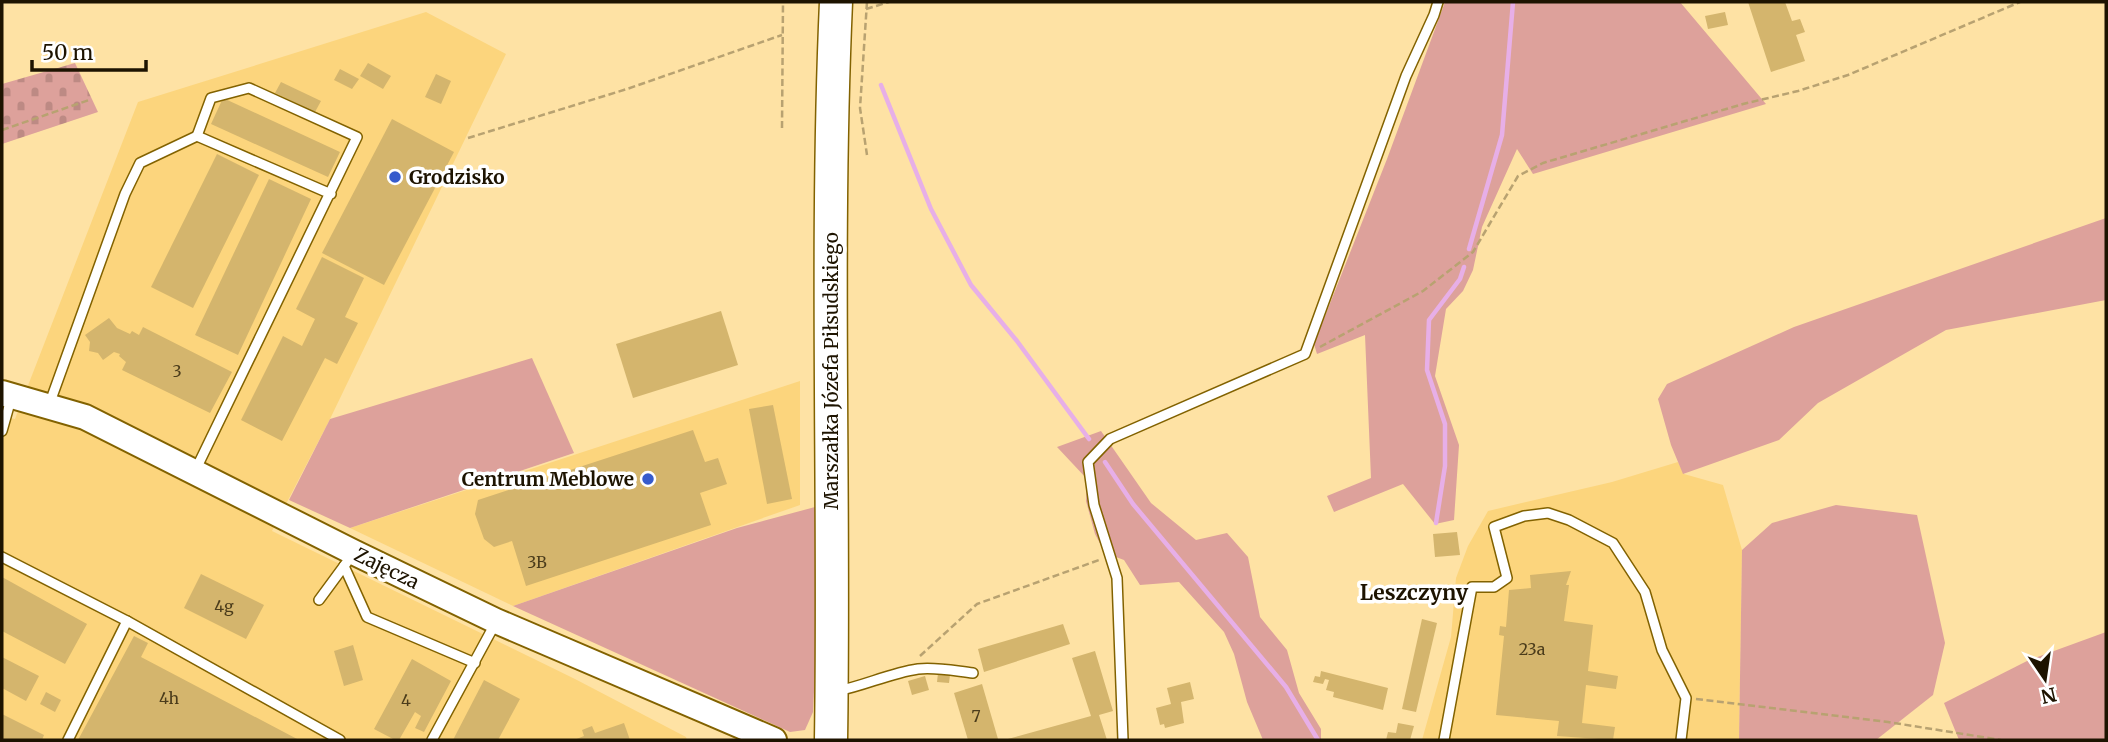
<svg xmlns="http://www.w3.org/2000/svg" width="2108" height="742" font-family="Merriweather,serif">
<style>
.built{fill:#fcd57d}
.green{fill:#dda19b}
.cemetery{fill:url(#cemetery-stones)}
.lines{fill:none;stroke-linecap:round;stroke-linejoin:round}
.stream{stroke:#e7afe7;stroke-width:4.5}
.building{fill:#d4b56d}
.lane-casing{stroke:#826200;stroke-width:12}
.secondary-casing{stroke:#826200;stroke-width:28}
.highway-casing{stroke:#826200;stroke-width:35}
.path{stroke:#b8a271;stroke-width:2.5;stroke-dasharray:7 3.5;stroke-linecap:butt}
.lane{stroke:#fff;stroke-width:9}
.secondary{stroke:#fff;stroke-width:24}
.highway{stroke:#fff;stroke-width:32}
.poi-dot{fill:#365bcc;stroke:#fff;stroke-width:2.5}
.labels{text-anchor:middle;dominant-baseline:central;stroke-width:7;stroke-linejoin:round;paint-order:stroke}
.number-label{font-size:16px;fill:#4b3c1b}
.poi-label{font-size:19px;font-weight:bold;fill:#1d1300;stroke:#fff;text-anchor:start}
.street-label{font-size:19px;fill:#1d1300;stroke:#fff}
.neighbourhood-label{font-size:21px;font-weight:bold;fill:#1d1300;stroke:#fff}
</style>
<defs>
<pattern id="cemetery-stones" width="16" height="16" patternUnits="userSpaceOnUse" patternTransform="scale(1.75)"><rect width="16" height="16" fill="#dda19b"/><path d="M2 7V4a2 2 0 0 1 4 0v3zM10 15v-3a2 2 0 0 1 4 0v3z" fill="#bd8a84"/></pattern>
</defs>
<rect width="100%" height="100%" fill="#fee2a4"/>
<!-- built -->
<g class="built">
<polygon points="426,12 506,54 330,419 272,531 575,679 686,737 687,740 2,740 2,416 15,419 138,102"/>
<polygon points="800,381 800,505 513,606 350,528"/>
<polygon points="1678,462 1684,474 1723,485 1742,550 1739,740 1422,740 1451,637 1456,578 1468,546 1488,511 1612,482"/>
</g>
<!-- green -->
<g class="green">
<polygon points="1445,2 1680,2 1766,104 1533,174 1517,149 1482,227 1473,270 1463,291 1446,309 1435,376 1459,445 1454,520 1435,524 1403,484 1334,512 1327,496 1371,478 1365,335 1317,354 1314,344 1387,159"/>
<polygon points="2106,218 2106,300 1946,330 1818,403 1779,440 1683,474 1671,445 1658,399 1667,384 1794,327"/>
<polygon points="532,358 574,453 350,528 289,500 330,419"/>
<polygon points="1101,431 1151,503 1196,540 1227,533 1248,557 1260,617 1287,650 1299,693 1321,729 1321,740 1263,740 1247,702 1234,654 1224,632 1179,582 1140,585 1124,560 1105,553 1095,534 1086,501 1087,479 1057,447"/>
<polygon points="1836,505 1917,515 1945,643 1933,695 1876,740 1739,740 1742,550 1772,523"/>
<polygon points="815,507 817,630 813,712 805,730 790,732 513,606 737,528"/>
<polygon points="2106,632 2106,740 1959,740 1944,703 2029,660"/>
</g>
<!-- cemetery -->
<polygon class="cemetery" points="75,63 98,112 2,144 2,84"/>
<g class="lines">
<!-- stream -->
<g class="stream">
<polyline points="881,85 931,209 971,285 1017,341 1089,439"/>
<polyline points="1469,249 1502,135 1513,2"/>
<polyline points="1105,462 1133,504 1286,687 1318,740"/>
<polyline points="1436,523 1445,466 1445,424 1427,370 1429,320 1460,279 1464,267"/>
</g>
</g>
<!-- building -->
<g class="building">
<polygon points="1748,2 1785,2 1792,21 1800,19 1805,32 1796,35 1805,61 1771,72"/>
<polygon points="1725,12 1728,25 1708,29 1705,16"/>
<polygon points="368,63 391,76 383,89 360,76"/>
<polygon points="340,69 359,79 352,89 334,80"/>
<polygon points="436,74 451,81 441,104 425,97"/>
<polygon points="281,82 321,101 315,112 275,93"/>
<polygon points="223,98 340,152 328,177 211,124"/>
<polygon points="392,119 454,152 384,285 322,253"/>
<polygon points="217,154 259,175 193,308 151,287"/>
<polygon points="269,179 311,199 238,355 195,335"/>
<polygon points="322,257 364,278 345,317 358,323 337,364 325,358 282,441 241,420 283,336 302,346 315,319 296,309"/>
<polygon points="721,311 738,365 633,398 616,344"/>
<polygon points="109,318 117,328 130,334 132,331 139,335 143,327 232,372 210,413 122,370 126,362 119,356 120,354 114,352 103,360 98,353 89,351 90,342 85,335"/>
<polygon points="773,405 792,499 767,504 749,409"/>
<polygon points="693,430 705,462 718,458 727,484 700,493 711,525 526,586 512,541 494,547 484,539 475,514 478,500"/>
<polygon points="1457,532 1460,555 1435,557 1433,534"/>
<polygon points="1571,571 1566,585 1569,585 1564,621 1593,625 1588,671 1618,676 1616,689 1586,685 1582,723 1615,727 1613,740 1557,736 1559,721 1496,715 1504,636 1499,635 1500,626 1506,627 1509,590 1531,588 1530,575"/>
<polygon points="201,574 264,605 246,639 184,608"/>
<polygon points="2,577 87,624 65,664 2,631"/>
<polygon points="1422,619 1437,623 1416,712 1402,709"/>
<polygon points="1063,624 1070,644 984,672 978,649"/>
<polygon points="134,636 148,643 141,657 299,740 78,740"/>
<polygon points="353,645 363,680 344,686 334,651"/>
<polygon points="1095,651 1113,711 1099,715 1107,740 1004,740 1091,716 1072,658"/>
<polygon points="2,657 39,676 26,701 2,688"/>
<polygon points="412,659 451,681 424,732 415,728 421,716 415,712 399,740 395,740 374,729"/>
<polygon points="1321,671 1388,688 1383,710 1333,697 1334,692 1326,690 1329,680 1325,679 1323,684 1313,682 1315,676 1320,677"/>
<polygon points="938,673 950,675 949,683 937,682"/>
<polygon points="925,676 929,690 912,695 908,681"/>
<polygon points="484,680 520,699 498,740 453,740"/>
<polygon points="1190,682 1194,699 1181,702 1184,723 1165,728 1164,724 1160,725 1156,708 1171,704 1167,688"/>
<polygon points="982,684 998,739 968,740 954,693"/>
<polygon points="46,692 61,700 55,712 40,704"/>
<polygon points="2,714 44,735 42,740 2,740"/>
<polygon points="624,723 630,740 574,740 584,736 582,730 592,726 595,733"/>
<polygon points="1398,723 1414,726 1410,740 1386,740 1388,732 1396,733"/>
</g>
<g class="lines">
<defs>
<g id="lane">
<polyline points="49,405 125,194 140,163 197,136"/>
<polyline points="2,431 11,399"/>
<polyline points="196,469 357,137 249,88 211,98 197,136 331,194"/>
<polyline points="2,557 127,621 340,740"/>
<polyline points="344,566 367,617 475,663"/>
<polyline points="319,600 347,562"/>
<path d="M 837,691 C 864,686 890,673 918,669 C 937,667 955,671 973,673"/>
<polyline points="68,740 127,621"/>
<polyline points="432,740 496,622"/>
<polyline points="1123,740 1117,578 1094,505 1088,462 1110,439 1305,354 1406,76 1434,15 1438,2"/>
<polyline points="1444,740 1472,587 1494,587 1507,578 1494,527 1524,516 1548,513 1569,520 1613,543 1645,592 1662,650 1686,698 1681,740"/>
</g>
<polyline id="secondary" points="2,393 85,417 353,552 496,621 774,740"/>
<path id="highway" d="M 831,740 C 835,494 825,248 836,2"/>
</defs>
<!-- lane casing -->
<use href="#lane" class="lane-casing"/>
<!-- secondary casing -->
<use href="#secondary" class="secondary-casing"/>
<!-- highway casing -->
<use href="#highway" class="highway-casing"/>
<!-- path -->
<g class="path">
<polyline points="867,2 860,108 867,155"/>
<polyline points="866,9 889,2"/>
<polyline points="782,128 783,2"/>
<polyline points="2,130 89,100"/>
<polyline points="468,138 627,89 782,35"/>
<polyline points="1320,347 1423,291 1473,252 1518,176 1543,163 1743,104 1798,91 1848,75 2020,2"/>
<polyline points="920,656 977,604 1099,560"/>
<polyline points="1696,699 1888,722 2001,740"/>
</g>
<!-- lane -->
<use href="#lane" class="lane"/>
<!-- secondary -->
<use href="#secondary" class="secondary"/>
<!-- highway -->
<use href="#highway" class="highway"/>
</g>
<!-- markers -->
<g class="poi-dot">
<circle cx="395" cy="177" r="7"/>
<circle cx="648" cy="479" r="7"/>
</g>
<g class="labels">
<!-- number labels -->
<g class="number-label">
<text x="177" y="371">3</text>
<text x="537" y="562">3B</text>
<text x="224" y="606">4g</text>
<text x="1532" y="649">23a</text>
<text x="169" y="698">4h</text>
<text x="406" y="700">4</text>
<text x="976" y="716">7</text>
</g>
<!-- poi labels -->
<g class="poi-label">
<text x="409" y="177">Grodzisko</text>
<text x="634" y="479" text-anchor="end">Centrum Meblowe</text>
</g>
<!-- street labels -->
<g class="street-label">
<text transform="translate(831 371) rotate(-90)">Marszałka Józefa Piłsudskiego</text>
<text transform="translate(387 568) rotate(26)">Zajęcza</text>
</g>
<!-- neighbourhood labels -->
<g class="neighbourhood-label">
<text x="1414" y="592">Leszczyny</text>
</g>
</g>
<!-- border -->
<rect width="2108" height="742" fill="none" stroke="#1d1300" stroke-width="7"/>
<!-- north arrow -->
<g transform="translate(2045 679) rotate(167)" stroke="#ffffff" stroke-width="5" paint-order="stroke">
<path d="M0-5L12 26L0 18L-12 26Z" fill="#1d1300"/>
<text y="-10" font-size="19" font-weight="bold" text-anchor="middle" fill="#1d1300">N</text>
</g>
<!-- scale -->
<path d="M32 60v10h114v-10" fill="none" stroke="#1d1300" stroke-width="3.5"/>
<text x="42" y="60" font-size="21" fill="#1d1300" stroke="#ffffff" stroke-width="5" paint-order="stroke">50 m</text>
</svg>
